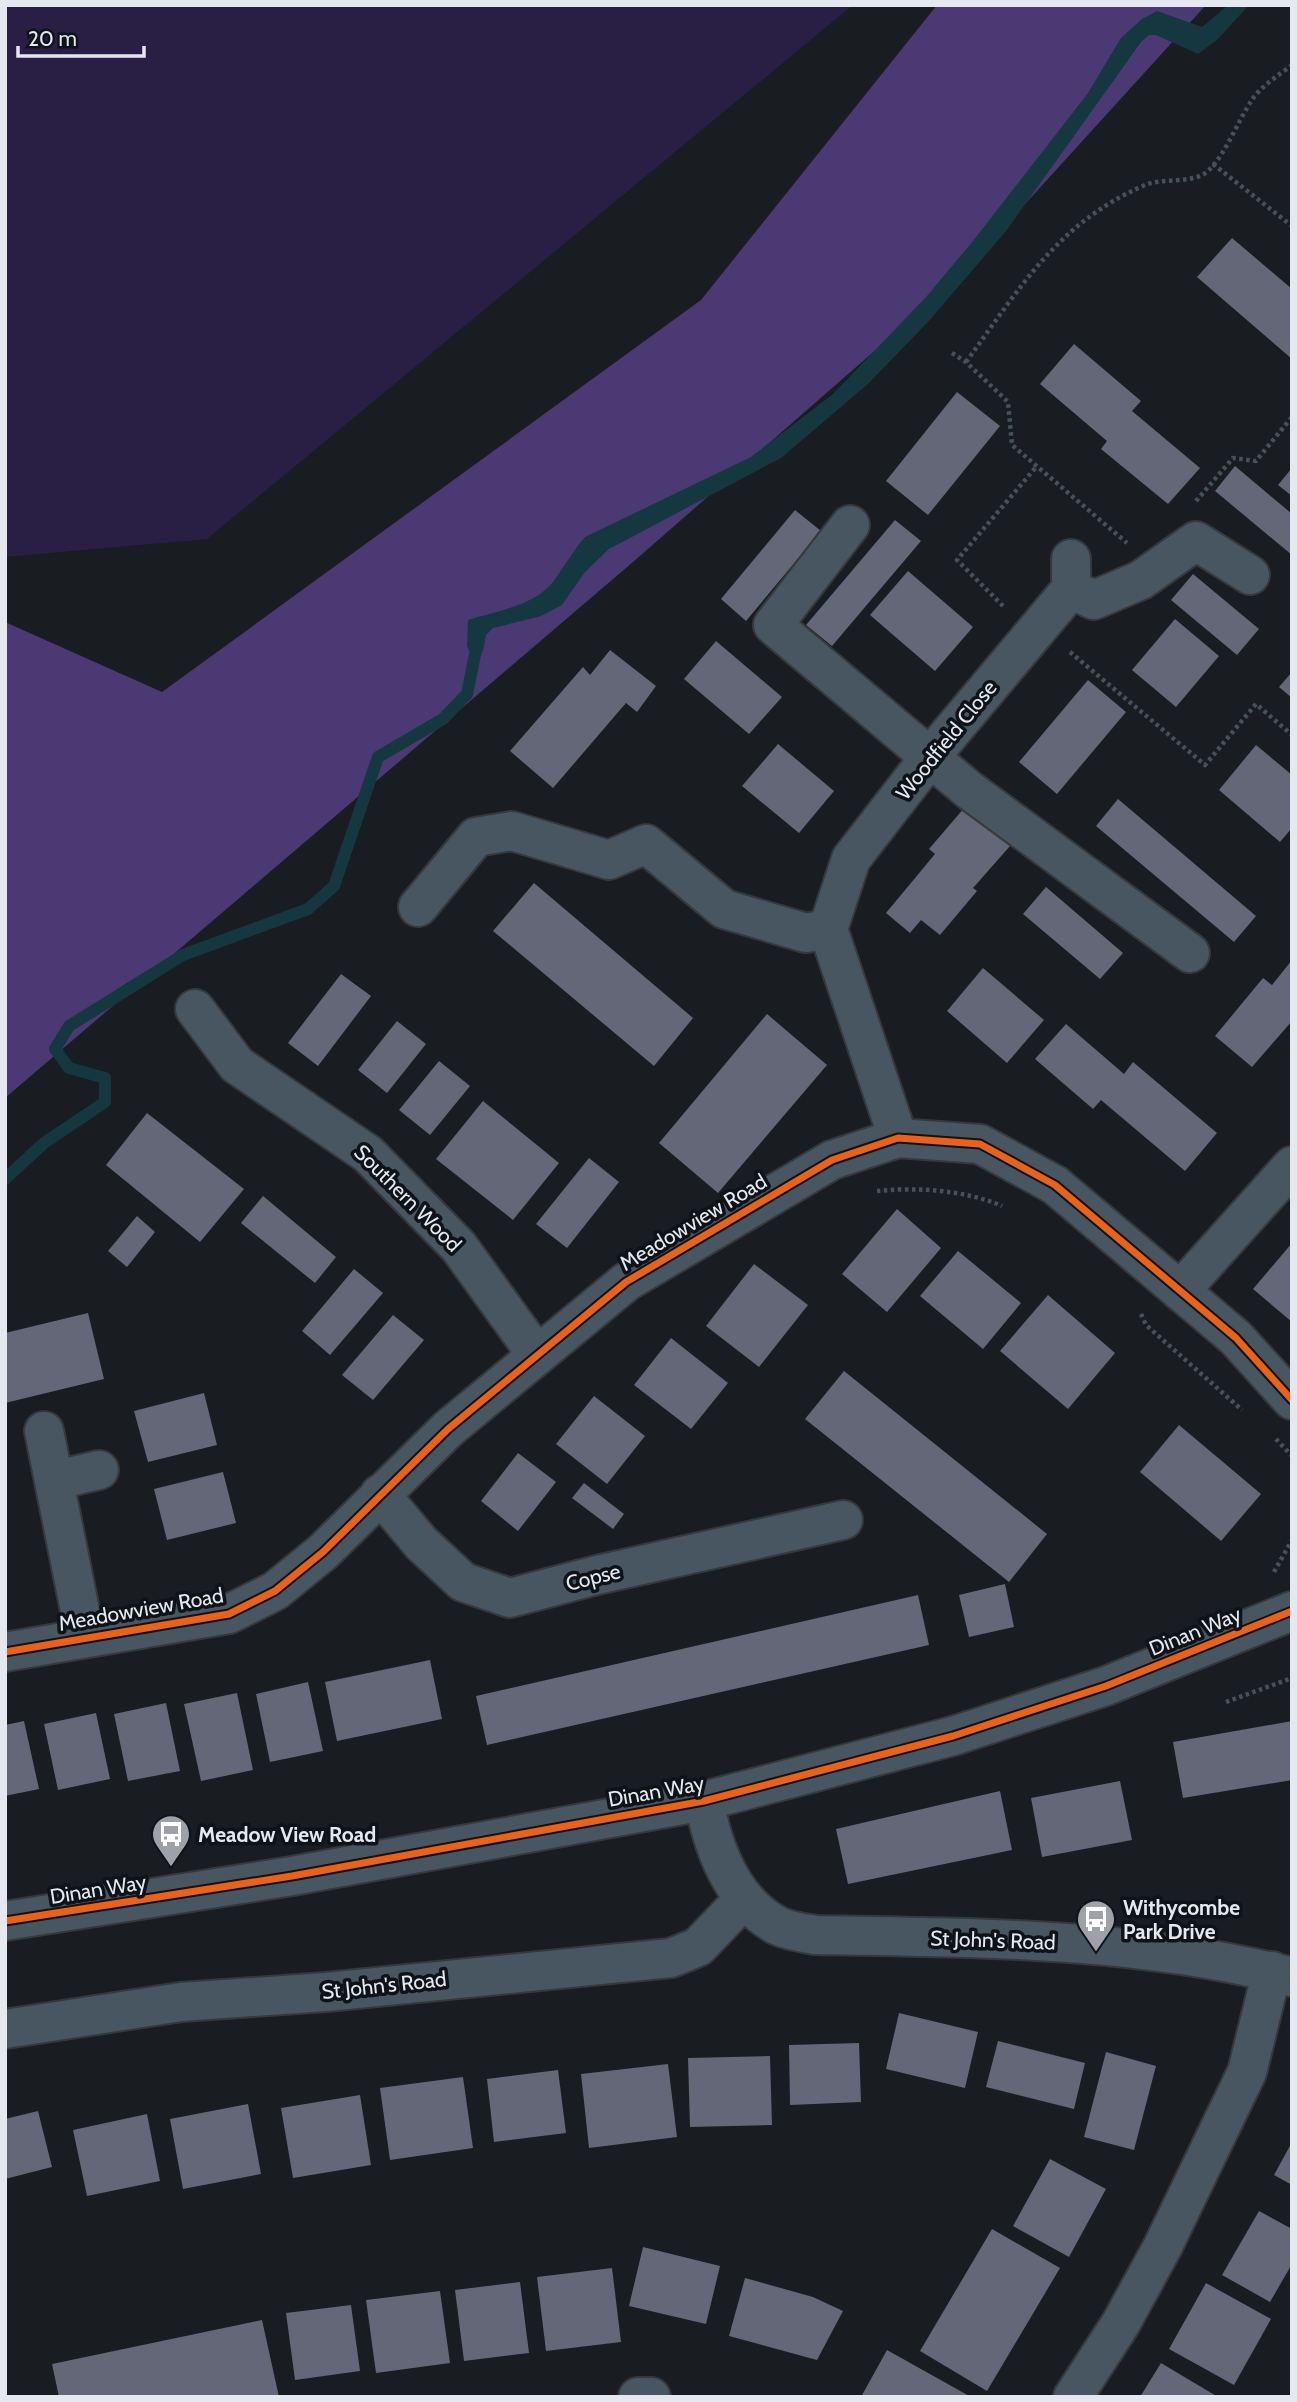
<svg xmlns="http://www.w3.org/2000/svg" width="1297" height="2402" font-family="Cabin,sans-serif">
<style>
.green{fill:#291e43}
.forest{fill:#4b3974}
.water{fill:#15373f}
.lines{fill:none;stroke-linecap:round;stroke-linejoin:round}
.stream{stroke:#15373f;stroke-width:12}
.building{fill:#636777}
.minor-casing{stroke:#36393c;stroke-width:42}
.path{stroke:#475258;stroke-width:4.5;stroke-dasharray:3.5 3.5;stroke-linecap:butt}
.minor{stroke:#475660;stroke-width:38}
.cycleway-casing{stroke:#0e131a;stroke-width:11}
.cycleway{stroke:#ea6118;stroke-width:7}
.labels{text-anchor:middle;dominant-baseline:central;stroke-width:7;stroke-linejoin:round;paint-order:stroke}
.street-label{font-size:21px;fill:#e5e9ef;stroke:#0e131a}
.poi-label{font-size:21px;font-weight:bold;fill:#e5e9ef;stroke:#0e131a;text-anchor:start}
</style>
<rect width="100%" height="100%" fill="#191c20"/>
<!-- green -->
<polygon class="green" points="5,5 853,5 207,539 5,557"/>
<!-- forest -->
<polygon class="forest" points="937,5 1206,5 957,279 633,562 5,1098 5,622 162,692 701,300"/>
<!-- water -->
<path class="water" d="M 1228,5 L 1249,5 L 1217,40 L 1198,54 L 1156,35 L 1149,35 L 1141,42 L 1007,230 L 928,322 L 868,384 L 781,458 L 609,549 L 585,572 L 562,605 L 541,616 L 493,628 L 486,635 L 483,651 L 474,661 L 467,646 L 468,620 C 496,611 534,606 553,582 C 564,567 573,551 585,537 L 751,457 L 833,394 L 927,296 L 973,241 L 1088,93 L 1121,38 L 1142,19 L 1157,11 L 1202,27 Z"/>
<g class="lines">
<!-- stream -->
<polyline class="stream" points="5,1179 44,1143 105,1102 105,1078 69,1068 55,1049 69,1026 183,955 308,909 334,886 378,757 443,719 467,694 477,645"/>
</g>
<!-- building -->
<g class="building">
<polygon points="1232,238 1292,289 1292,359 1197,277"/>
<polygon points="1074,344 1141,401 1132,411 1200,468 1168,504 1101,449 1107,441 1040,384"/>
<polygon points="957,392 1000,426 928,515 886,481"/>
<polygon points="1235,466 1292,514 1292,555 1215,491"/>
<polygon points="1292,468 1292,496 1278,485"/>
<polygon points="795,510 821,531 746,621 721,599"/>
<polygon points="895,520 921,541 832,646 806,625"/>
<polygon points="908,571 973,627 935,671 870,615"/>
<polygon points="1193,574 1259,629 1237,655 1171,600"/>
<polygon points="1175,619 1219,656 1176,707 1132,670"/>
<polygon points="716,641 782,697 749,734 684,679"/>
<polygon points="610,650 656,686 637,712 626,703 553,788 510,751 583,667 590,675"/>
<polygon points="1292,672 1292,698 1279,687"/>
<polygon points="1088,680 1126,712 1057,794 1019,762"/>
<polygon points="778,744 834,791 799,833 742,786"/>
<polygon points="1256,745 1292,775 1292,828 1280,842 1219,790"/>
<polygon points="1118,799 1256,916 1234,942 1096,826"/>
<polygon points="965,807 1010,846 973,888 977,891 940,935 921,920 910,933 886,913 935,854 929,849"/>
<polygon points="534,883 693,1018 654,1066 493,931"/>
<polygon points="1046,887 1123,953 1100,979 1023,914"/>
<polygon points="1292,960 1292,1021 1252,1067 1215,1036 1263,978 1272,985"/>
<polygon points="983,968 1044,1020 1007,1063 947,1011"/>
<polygon points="341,974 371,996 318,1066 288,1043"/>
<polygon points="767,1014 827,1065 718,1193 659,1143"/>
<polygon points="397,1021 426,1044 387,1093 358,1070"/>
<polygon points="1066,1024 1124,1074 1133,1062 1217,1133 1185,1171 1101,1100 1093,1109 1035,1059"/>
<polygon points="439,1061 470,1086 430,1135 399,1110"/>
<polygon points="483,1101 559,1163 513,1220 436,1159"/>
<polygon points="147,1113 244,1189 200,1242 106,1165"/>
<polygon points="589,1158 619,1182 567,1248 536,1224"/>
<polygon points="263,1196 336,1257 315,1283 241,1223"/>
<polygon points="897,1209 941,1248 887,1312 842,1274"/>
<polygon points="137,1216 155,1232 127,1267 108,1251"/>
<polygon points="1292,1243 1292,1322 1253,1289"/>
<polygon points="958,1251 1021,1303 983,1349 920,1296"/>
<polygon points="754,1264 808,1305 759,1367 706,1326"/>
<polygon points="354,1269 383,1293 330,1355 302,1331"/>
<polygon points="1048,1295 1115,1353 1068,1409 1000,1351"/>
<polygon points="88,1313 104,1379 5,1403 5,1333"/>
<polygon points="393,1315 424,1340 373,1400 342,1375"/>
<polygon points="671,1338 728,1383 691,1429 634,1385"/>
<polygon points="844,1371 1047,1534 1009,1582 805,1419"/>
<polygon points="204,1393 217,1445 148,1462 134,1411"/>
<polygon points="594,1396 645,1436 607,1484 556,1444"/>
<polygon points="1179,1425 1261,1494 1221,1541 1140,1472"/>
<polygon points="518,1453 556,1482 518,1531 481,1501"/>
<polygon points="223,1472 236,1523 167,1540 154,1489"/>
<polygon points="584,1483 624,1514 613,1529 572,1498"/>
<polygon points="1005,1584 1014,1627 969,1637 959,1595"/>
<polygon points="918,1595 929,1645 487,1745 476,1696"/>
<polygon points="430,1660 442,1719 337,1741 325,1682"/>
<polygon points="308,1682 323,1751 270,1762 256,1694"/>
<polygon points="237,1693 253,1770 201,1781 184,1704"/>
<polygon points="166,1703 180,1771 128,1781 114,1714"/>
<polygon points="96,1713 110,1779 58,1790 44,1724"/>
<polygon points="24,1721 39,1789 5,1796 5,1725"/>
<polygon points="1292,1721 1292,1780 1183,1798 1173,1742"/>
<polygon points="1120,1781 1132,1840 1042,1857 1031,1798"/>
<polygon points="1000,1791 1012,1850 848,1884 836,1829"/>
<polygon points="899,2013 978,2032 965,2088 886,2069"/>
<polygon points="998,2041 1085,2063 1074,2109 986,2087"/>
<polygon points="859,2043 861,2102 790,2105 789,2045"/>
<polygon points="1106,2052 1156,2066 1134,2150 1084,2137"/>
<polygon points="770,2056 772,2125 690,2127 688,2058"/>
<polygon points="668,2064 677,2137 589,2148 581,2074"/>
<polygon points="558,2070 566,2133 494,2142 487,2079"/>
<polygon points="463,2077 473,2148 390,2160 380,2088"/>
<polygon points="360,2095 371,2165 293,2178 281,2108"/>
<polygon points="248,2104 261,2174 183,2189 170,2119"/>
<polygon points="38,2111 52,2167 5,2179 5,2119"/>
<polygon points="147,2114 160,2181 87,2196 73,2130"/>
<polygon points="1292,2142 1292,2185 1274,2175"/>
<polygon points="1050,2159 1106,2189 1069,2257 1013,2226"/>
<polygon points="1259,2211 1292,2229 1292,2264 1270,2302 1222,2275"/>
<polygon points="992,2229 1060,2268 987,2391 920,2351"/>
<polygon points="643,2247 720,2266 706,2324 629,2306"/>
<polygon points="612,2268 621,2342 546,2351 537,2277"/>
<polygon points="745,2278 813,2297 843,2311 817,2360 729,2336"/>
<polygon points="520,2282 529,2353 464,2361 455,2290"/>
<polygon points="1206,2283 1271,2319 1234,2385 1169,2349"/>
<polygon points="440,2291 450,2363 376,2373 366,2300"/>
<polygon points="351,2305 360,2371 295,2380 286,2313"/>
<polygon points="262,2320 279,2397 59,2397 52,2364"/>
<polygon points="887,2350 971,2397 861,2397"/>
<polygon points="1161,2363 1218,2397 1140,2397"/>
</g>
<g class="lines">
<defs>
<g id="minor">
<polyline points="850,525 773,625 969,790 1190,953"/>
<polyline points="1071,589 1094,600 1141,580 1196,541 1250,575"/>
<polyline points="418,907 476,837 512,831 609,860 646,844 724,909 806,933 828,929"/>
<polyline points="195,1009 237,1065 368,1154 459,1247 537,1355"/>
<polyline points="898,1138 828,929 851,859 930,757 1071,589 1071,559"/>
<polyline points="1180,1291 1292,1166"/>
<polyline points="44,1431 85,1636"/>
<polyline points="56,1480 99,1470"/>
<polyline points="380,1494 421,1543 463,1582 510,1598 597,1575 843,1520"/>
<polyline points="5,1652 229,1614 275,1591 323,1552 448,1429 626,1282 832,1160 898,1138 980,1144 1055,1185 1236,1338 1292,1400"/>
<path d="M 704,1801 C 713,1849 733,1902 778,1926 C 789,1931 804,1933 815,1935 C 974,1938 1137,1937 1292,1977"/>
<polyline points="5,1921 292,1876 704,1801 953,1736 1106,1686 1292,1611"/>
<polyline points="5,2029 181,2002 326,1992 671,1958 698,1947 743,1900"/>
<polyline points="638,2397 651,2397"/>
<polyline points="1073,2397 1121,2323 1163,2246 1247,2072 1272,1971"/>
</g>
</defs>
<!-- minor casing -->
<use href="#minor" class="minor-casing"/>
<!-- path -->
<g class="path">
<polyline points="1213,164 1292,226"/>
<polyline points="952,353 966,362 1008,402 1012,445 1127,543"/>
<path d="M 966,362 C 1020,288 1057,223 1145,185 C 1162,178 1186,183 1202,175 C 1221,166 1239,118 1252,100 C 1261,86 1279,75 1292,65"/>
<polyline points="1196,501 1233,458 1256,461 1292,417"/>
<polyline points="1003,606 957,560 1037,466"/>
<polyline points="1070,652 1205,765 1256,704 1292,735"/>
<path d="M 877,1191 C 917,1187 965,1190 1002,1206"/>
<polyline points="1141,1314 1146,1325 1242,1410"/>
<polyline points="1276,1439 1292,1456"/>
<polyline points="1274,1572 1292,1540"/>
<polyline points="1226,1702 1292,1678"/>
</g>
<!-- minor -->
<use href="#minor" class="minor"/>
<defs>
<g id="cycleway">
<polyline points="5,1652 229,1614 275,1591 323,1552 448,1429 626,1282 832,1160 898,1138 980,1144 1055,1185 1236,1338 1292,1400"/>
<polyline points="5,1921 292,1876 704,1801 953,1736 1106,1686 1292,1611"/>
</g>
</defs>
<!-- cycleway casing -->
<use href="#cycleway" class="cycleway-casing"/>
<!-- cycleway -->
<use href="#cycleway" class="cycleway"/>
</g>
<!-- icons -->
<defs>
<symbol id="bus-pin" viewBox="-11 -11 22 30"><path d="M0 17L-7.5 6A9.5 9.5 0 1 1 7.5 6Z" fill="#9ea1a7" stroke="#0e131a"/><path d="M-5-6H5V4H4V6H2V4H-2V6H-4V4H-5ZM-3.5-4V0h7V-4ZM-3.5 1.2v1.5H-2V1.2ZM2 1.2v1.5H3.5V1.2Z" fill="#fff"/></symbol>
</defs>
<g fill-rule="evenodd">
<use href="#bus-pin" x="149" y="1812" width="44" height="60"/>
<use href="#bus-pin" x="1074" y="1897" width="44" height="60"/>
</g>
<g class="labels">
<!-- street labels -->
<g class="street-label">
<text transform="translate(946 740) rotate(-51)">Woodfield Close</text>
<text transform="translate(408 1198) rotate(45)">Southern Wood</text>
<text transform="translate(693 1222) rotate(-31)">Meadowview Road</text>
<text transform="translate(593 1577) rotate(-14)">Copse</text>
<text transform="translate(141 1609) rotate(-10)">Meadowview Road</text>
<text transform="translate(1195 1631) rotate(-22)">Dinan Way</text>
<text transform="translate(656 1791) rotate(-10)">Dinan Way</text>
<text transform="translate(98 1889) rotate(-9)">Dinan Way</text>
<text transform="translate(993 1940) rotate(2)">St John's Road</text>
<text transform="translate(384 1985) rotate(-6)">St John's Road</text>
</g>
<!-- poi labels -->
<g class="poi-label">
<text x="198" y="1834">Meadow View Road</text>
<text x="1123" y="1907">Withycombe<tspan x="1123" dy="24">Park Drive</tspan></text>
</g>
</g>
<!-- border -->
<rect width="1297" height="2402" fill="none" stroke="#e5e9ef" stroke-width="14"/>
<!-- scale -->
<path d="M18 46v10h126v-10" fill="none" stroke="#e5e9ef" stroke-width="3.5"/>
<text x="28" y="46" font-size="21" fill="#e5e9ef" stroke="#0e131a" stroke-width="5" paint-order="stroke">20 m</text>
</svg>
